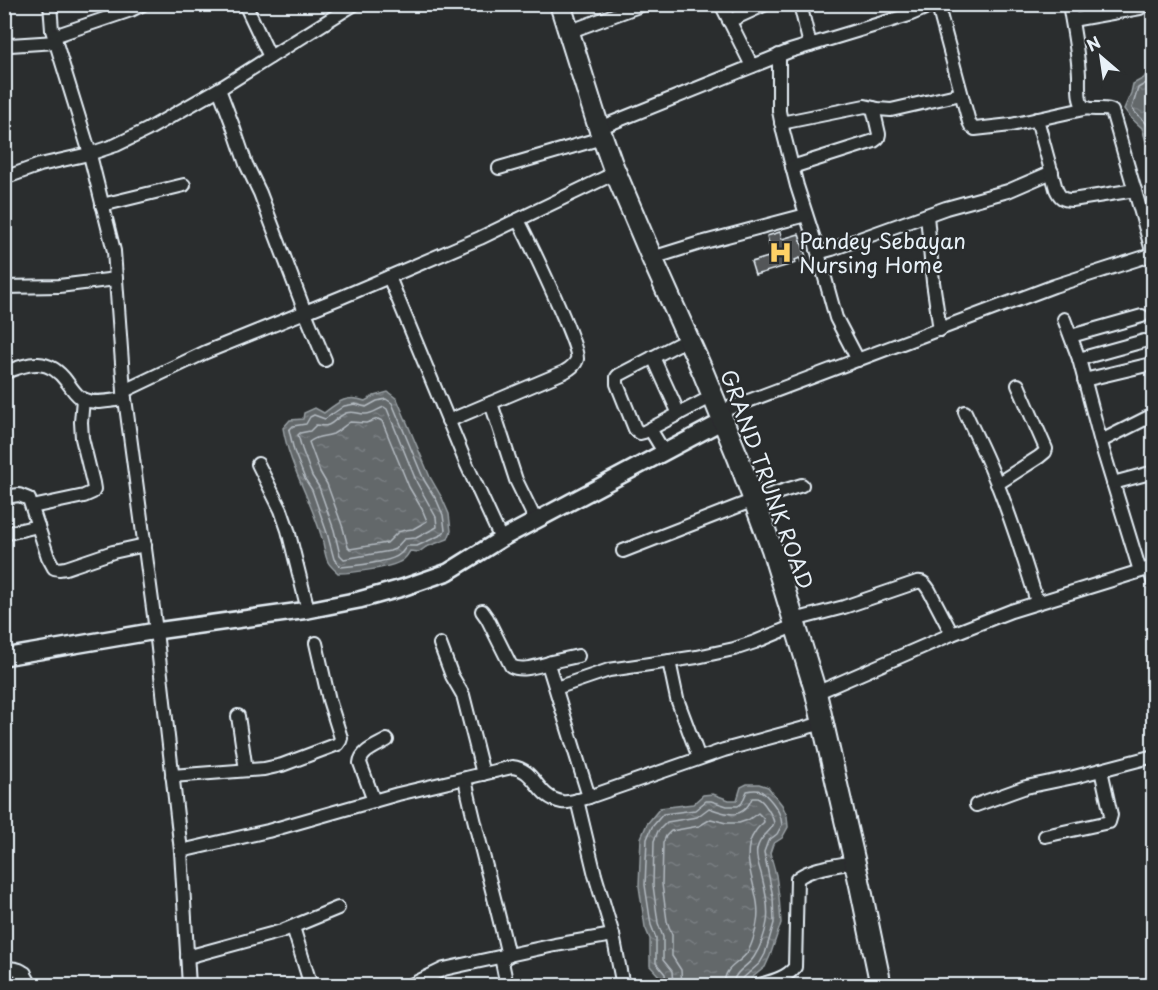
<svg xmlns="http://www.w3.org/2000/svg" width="1158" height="990" font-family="'Playpen Sans',sans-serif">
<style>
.water{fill:url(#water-ripples);stroke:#989fa3;stroke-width:1.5}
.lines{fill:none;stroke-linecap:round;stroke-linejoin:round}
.shore{stroke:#b3bac0;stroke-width:1.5}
.building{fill:#535759;stroke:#e8f1f8;stroke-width:1.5}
.minor-casing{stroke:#e8f1f8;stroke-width:16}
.tertiary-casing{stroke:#e8f1f8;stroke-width:20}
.primary-casing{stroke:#e8f1f8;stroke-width:24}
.minor{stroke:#2a2d2e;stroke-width:12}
.tertiary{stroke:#2a2d2e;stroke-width:15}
.primary{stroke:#2a2d2e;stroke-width:20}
.labels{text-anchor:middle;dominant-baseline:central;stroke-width:4.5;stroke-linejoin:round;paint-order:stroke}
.poi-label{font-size:21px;fill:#e8f1f8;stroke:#2a2d2e;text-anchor:start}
.street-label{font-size:21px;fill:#e8f1f8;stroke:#2a2d2e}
</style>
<defs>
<pattern id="water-ripples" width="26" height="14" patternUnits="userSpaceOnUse" patternTransform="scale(1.5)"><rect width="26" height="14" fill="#63686b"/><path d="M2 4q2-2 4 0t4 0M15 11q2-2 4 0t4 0" fill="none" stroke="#797e81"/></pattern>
</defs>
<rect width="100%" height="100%" fill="#2a2d2e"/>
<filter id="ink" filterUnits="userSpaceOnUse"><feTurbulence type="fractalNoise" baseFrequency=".0167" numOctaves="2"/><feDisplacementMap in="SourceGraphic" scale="12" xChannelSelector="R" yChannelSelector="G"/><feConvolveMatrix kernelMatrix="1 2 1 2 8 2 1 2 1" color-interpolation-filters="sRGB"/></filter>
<g filter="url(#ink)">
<!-- water -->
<g class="water">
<polygon points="1153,60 1153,148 1147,145 1142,128 1131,118 1124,109 1131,93 1133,84 1144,78"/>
<polygon points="4,83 10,97 11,130 5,139"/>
<path d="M 388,392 L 397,399 L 430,477 L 442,498 L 449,514 L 451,531 L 448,539 L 426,547 L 419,552 L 410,551 C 408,554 407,557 404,559 C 395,568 351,573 338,573 C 335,570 330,566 328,562 C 324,554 324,543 321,535 C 310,498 289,465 283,428 L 290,420 L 303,419 L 304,413 L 315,408 L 324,413 C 338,402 347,394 365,401 L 374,396 Z"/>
<polygon points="747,784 759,784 768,787 782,805 787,816 788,827 782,838 773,844 770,853 776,875 779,897 781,923 770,956 765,967 743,985 660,985 659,976 650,966 650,939 645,927 639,886 641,838 647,824 660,808 693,804 703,795 713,794 729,800 737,800 741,787"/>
</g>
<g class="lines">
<!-- shore -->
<g class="shore">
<path d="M 1154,72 L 1148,82 L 1138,88 L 1132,108 C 1135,114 1141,117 1146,123 C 1150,128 1150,136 1154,142"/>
<path d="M 386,399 L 392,403 L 424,480 L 437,501 L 443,515 L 445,530 L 443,534 L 417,546 L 407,546 C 404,549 403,552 400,554 C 392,562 352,566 341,567 L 334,559 L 327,533 L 312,490 L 305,479 L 294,451 L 289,430 L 293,426 L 306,424 L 310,417 L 314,415 L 325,419 L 344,406 L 355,404 L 366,407 L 377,401 Z"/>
<path d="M 384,407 L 387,409 L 417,483 L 436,517 L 437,527 L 416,538 L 404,539 L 395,549 L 390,551 L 344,559 L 340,555 L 334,530 L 319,487 L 312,476 L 302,449 L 298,435 L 300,433 L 310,431 L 316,425 C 334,429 333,418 346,413 C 354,410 359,415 366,414 C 372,414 378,409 384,407 Z"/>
<path d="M 378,419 L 382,421 L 409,487 L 422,509 L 427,521 L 413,529 L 405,530 L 398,532 L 387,543 L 350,549 L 348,547 L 343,528 L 327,484 L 320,472 L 309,442 C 320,434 322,438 333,434 C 339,431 344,426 350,422 L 366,423 Z"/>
<path d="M 666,986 L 665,974 L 656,963 L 656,938 L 651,925 L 645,885 L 647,839 L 652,827 L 663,814 L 695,810 L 706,801 L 711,801 L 727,806 L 738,806 L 742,803 L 747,791 C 762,788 763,792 772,802 C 778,810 781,815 782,825 L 777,834 L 768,841 L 764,852 L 773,897 L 774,923 L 765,954 L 760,963 L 742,979 L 740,986"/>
<path d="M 673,986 L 672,971 L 663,960 L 663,937 L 658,923 L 653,885 L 654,841 L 658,831 L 667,822 L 697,817 L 709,808 C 728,815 743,820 752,798 C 754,798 756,798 757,798 C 764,800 773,817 774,823 C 770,834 760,835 757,849 C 755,858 760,868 762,877 C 765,889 769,910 767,922 C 765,933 760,948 754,957 C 747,968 733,971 733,986"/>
<path d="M 682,986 L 681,970 L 672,956 L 672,935 L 667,921 L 662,884 L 663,843 L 666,836 L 671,831 L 699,826 L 711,819 L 726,823 L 739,823 L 748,820 L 758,813 L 763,818 L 764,822 C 761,825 757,828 755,832 C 736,858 763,893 757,922 C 756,931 752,945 747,953 C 737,966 724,966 724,986"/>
</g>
</g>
<!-- building -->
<polygon class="building" points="780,232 782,239 799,234 807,260 801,262 800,258 795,260 796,263 755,275 751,262 772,256 767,236"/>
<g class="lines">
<defs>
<g id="minor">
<polyline points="50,4 52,30 88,147 114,251 124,391 156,631 181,851 189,986"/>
<polyline points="245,4 270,57"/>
<polyline points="721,4 752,66"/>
<polyline points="800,4 810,45"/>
<polyline points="941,4 940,14 969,122 971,126 975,129 1011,125 1088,108"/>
<path d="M 1069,4 C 1073,28 1078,52 1079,75 C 1079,83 1078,103 1084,107 C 1092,112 1104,106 1112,111 L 1153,254"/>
<polyline points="1072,20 1140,8 1146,4"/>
<polyline points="729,21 766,4"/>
<polyline points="568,32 644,4"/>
<polyline points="54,36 131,10 143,4"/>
<polyline points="10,45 56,42"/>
<polyline points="779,55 779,111 783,131 797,186 816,245 817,249 821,252 832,249 946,208 1008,191 1052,172"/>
<polyline points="219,89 233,126 246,164 260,193 305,312 325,360"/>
<path d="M 1037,119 L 1056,189 C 1060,198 1063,200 1072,200 L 1135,190"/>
<polyline points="781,123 865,106 878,109 891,110 961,94"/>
<polyline points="599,128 790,51 909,15 935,4"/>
<polyline points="792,167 874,141 878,138 879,134 873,108"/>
<polyline points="499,168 602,138"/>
<polyline points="4,178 40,165 89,154 116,145 147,130 224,86 345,10 355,4"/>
<polyline points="102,205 184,185"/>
<polyline points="927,215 933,282 940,330"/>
<polyline points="817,249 836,318 858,360"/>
<polyline points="652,258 697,244 806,215"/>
<polyline points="389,277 466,463 501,539"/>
<polyline points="4,287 59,286 116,279"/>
<polyline points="1064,319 1079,359 1103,450 1140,571"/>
<polyline points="1071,336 1142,316"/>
<polyline points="688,339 619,375 617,377 617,384 635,429 640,433 644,432 713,396"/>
<polyline points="653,357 679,414"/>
<polyline points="1079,359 1144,341"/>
<path d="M 4,373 C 29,362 49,357 67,382 C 72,388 76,396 83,399 C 95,405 113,400 125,399"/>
<polyline points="1084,380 1147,365"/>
<polyline points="124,391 206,352 342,297 480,238 615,173"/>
<polyline points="491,403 516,480 536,521"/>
<polyline points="719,412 1054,286 1154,254"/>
<path d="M 965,412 C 974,432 984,451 992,471 C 1010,514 1024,558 1037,602"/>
<path d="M 448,421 L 564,372 C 569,369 575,366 577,359 C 580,346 528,239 518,220"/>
<polyline points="650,429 664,452"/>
<polyline points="1101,441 1153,415"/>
<polyline points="258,464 281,510 288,530 308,610"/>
<polyline points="1113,483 1154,472"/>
<polyline points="997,484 1039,457 1045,452 1046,449 1018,385"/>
<polyline points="4,497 19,495 29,499 48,557 54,568 59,569 66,568 113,552 145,545"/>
<polyline points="32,507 84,496 93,492 94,489 93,483 82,438 81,422 83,399"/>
<polyline points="4,534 38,526"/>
<polyline points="623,551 754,500 802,485"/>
<polyline points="1149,568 1154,583"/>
<path d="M 482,611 L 487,618 L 511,666 C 522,672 537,666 549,663"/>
<path d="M 794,620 L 844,607 L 917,582 C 923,581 925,584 929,590 L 952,634"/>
<polyline points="440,644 452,676 463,695 483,774"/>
<polyline points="578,656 551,662 548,664 589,797"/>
<polyline points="669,661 677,699 699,758"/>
<polyline points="556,688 609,670 697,657 734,649 755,642 796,625"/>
<polyline points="816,693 952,634 1011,611 1154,567"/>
<polyline points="238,716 246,770"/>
<polyline points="172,776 264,769 282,765 338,744 340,741 341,738 329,700 316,643"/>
<path d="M 465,779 C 477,838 495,896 508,956"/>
<polyline points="577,800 595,875 613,935 623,986"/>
<path d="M 374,801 L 360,763 C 361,751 377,746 387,740"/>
<polyline points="976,805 1026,787 1074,777 1154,756"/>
<polyline points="1045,836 1109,822 1111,815 1101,770"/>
<path d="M 181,851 L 268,831 L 398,794 L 512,767 C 536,769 537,798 562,802 C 570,803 578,800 586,798 L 724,750 L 823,723"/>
<polyline points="293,927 311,986"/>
<polyline points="187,957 282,931 338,908"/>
<polyline points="501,957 507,986"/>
<path d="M 4,968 C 22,968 24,970 31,986"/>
<polyline points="15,986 25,973"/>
<polyline points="409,986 444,969 462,965 555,945 613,935"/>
<path d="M 756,986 C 769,982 786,979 795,967 L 797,879 C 809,868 838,865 854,862"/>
</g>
<polyline id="tertiary" points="4,657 156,631 308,610 359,600 402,588 448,572 501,539 723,421"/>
<polyline id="primary" points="560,4 597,122 612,164 652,258 703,372 739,460 772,549 816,693 860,885 881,986"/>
</defs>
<!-- minor casing -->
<use href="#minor" class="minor-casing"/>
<!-- tertiary casing -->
<use href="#tertiary" class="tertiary-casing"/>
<!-- primary casing -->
<use href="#primary" class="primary-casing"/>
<!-- minor -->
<use href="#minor" class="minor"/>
<!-- tertiary -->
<use href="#tertiary" class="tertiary"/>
<!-- primary -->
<use href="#primary" class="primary"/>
</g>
</g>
<!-- icons -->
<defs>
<symbol id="hospital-bare" viewBox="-9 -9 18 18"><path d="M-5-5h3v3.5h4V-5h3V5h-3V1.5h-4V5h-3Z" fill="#ffd166" stroke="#2a2d2e" stroke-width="2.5" paint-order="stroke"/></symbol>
</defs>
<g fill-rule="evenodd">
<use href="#hospital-bare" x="764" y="236" width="33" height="33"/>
</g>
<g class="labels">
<!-- poi labels -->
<g class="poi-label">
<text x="799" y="240">Pandey Sebayan<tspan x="799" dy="24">Nursing Home</tspan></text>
</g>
<!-- street labels -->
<g class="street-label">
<text transform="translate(768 479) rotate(70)">GRAND TRUNK ROAD</text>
</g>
</g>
<!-- margin -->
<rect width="1158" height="990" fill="none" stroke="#2a2d2e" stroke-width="24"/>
<rect x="12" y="12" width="1134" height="966" fill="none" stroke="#e8f1f8" stroke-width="2" filter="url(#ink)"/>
<!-- north arrow -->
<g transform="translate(1101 57) rotate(331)" stroke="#2a2d2e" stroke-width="4.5" paint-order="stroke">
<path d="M0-4.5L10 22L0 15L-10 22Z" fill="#e8f1f8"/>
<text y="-9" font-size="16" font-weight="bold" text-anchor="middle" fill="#e8f1f8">N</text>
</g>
</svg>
